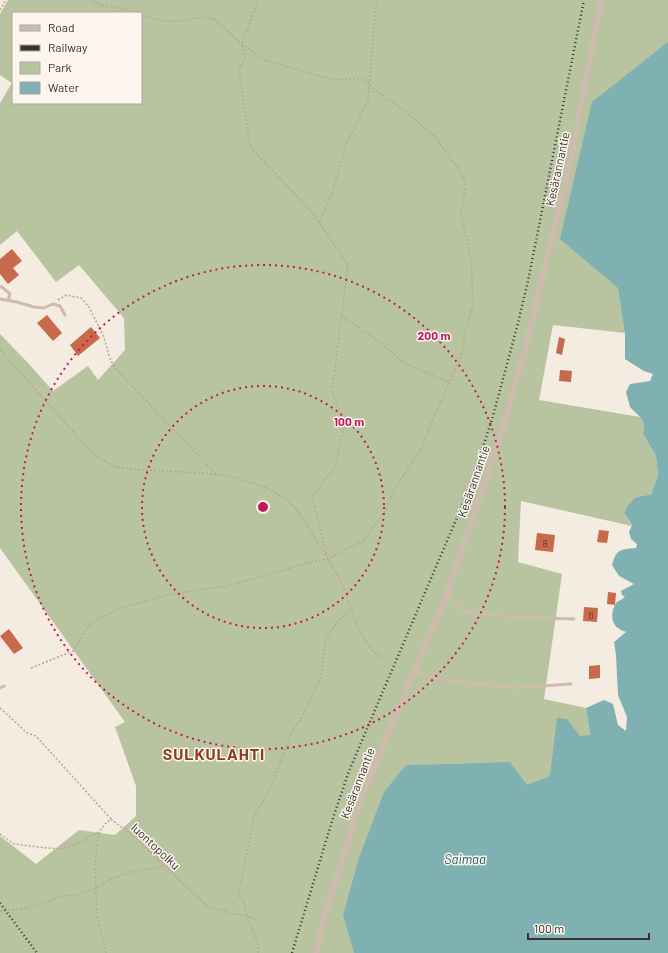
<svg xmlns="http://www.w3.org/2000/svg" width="668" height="953" font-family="Barlow,sans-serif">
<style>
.green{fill:#b8c4a0;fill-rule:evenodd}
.water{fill:#7fb0b2}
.building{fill:#c8694b}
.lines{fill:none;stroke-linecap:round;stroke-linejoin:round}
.path{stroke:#b9a596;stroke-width:1.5;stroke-dasharray:2 2;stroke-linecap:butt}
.service{stroke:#cdbbac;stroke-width:3}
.minor{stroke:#cdbbac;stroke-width:6}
.rail{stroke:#3b302b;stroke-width:2.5;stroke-dasharray:1 3;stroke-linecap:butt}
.ring{fill:none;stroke:#c2185b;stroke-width:2;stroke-dasharray:2 4}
.labels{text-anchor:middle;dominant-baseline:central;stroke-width:3;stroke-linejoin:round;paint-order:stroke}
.number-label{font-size:10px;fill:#5e3e33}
.street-label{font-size:12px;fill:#3b302b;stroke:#fbf5ee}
.water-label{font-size:13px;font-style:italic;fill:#1f5a5e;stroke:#fbf5ee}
.district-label{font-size:16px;font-weight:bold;letter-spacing:1px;fill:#8c3b22;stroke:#fbf5ee}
.centre{fill:#c2185b;stroke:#fbf5ee;stroke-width:2}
.ring-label{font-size:12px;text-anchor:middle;font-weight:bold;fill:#c2185b;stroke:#fbf5ee;stroke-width:3;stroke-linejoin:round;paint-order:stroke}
</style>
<rect width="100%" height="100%" fill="#f4ebe1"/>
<!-- green -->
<path class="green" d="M 8,0 L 668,0 L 668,367 L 644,371 L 625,359 L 625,333 L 553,325 L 539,400 L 640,417 L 644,423 L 643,434 L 656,456 L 658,475 L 651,495 C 635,495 631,499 624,513 L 632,526 L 521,501 L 518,562 L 562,574 L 544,699 L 586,708 L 590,735 L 465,953 L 0,953 L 0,836 L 36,864 L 79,830 L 115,835 L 136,816 L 136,786 L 115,727 L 125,722 L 0,548 L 0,334 L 29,364 L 53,391 L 88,366 L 98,380 L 125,350 L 124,318 L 79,265 L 56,282 L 17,231 L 0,245 L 0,103 L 12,83 L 0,75 L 0,14 ZM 13,13 L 141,13 L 141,103 L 13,103 Z"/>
<!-- water -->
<path class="water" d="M 668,42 L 668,953 L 354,953 L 343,915 L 359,858 L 384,792 L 406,765 L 456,764 L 510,762 L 527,785 L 550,776 L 557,718 L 567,719 L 580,736 L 590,735 L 586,708 L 604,700 L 613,704 L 618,725 L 626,731 L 627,717 L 618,695 L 616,655 L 614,642 L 626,632 C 624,631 620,630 618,628 C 610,623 611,609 617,602 C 620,600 623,599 625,597 L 622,595 L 621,591 L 634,584 L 619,576 L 612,565 C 617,548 620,550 636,548 L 637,544 L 631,539 L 629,532 L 632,525 L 624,513 C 631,499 635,495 651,495 L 658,475 L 656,456 L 643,434 L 644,423 L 640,417 L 630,407 L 626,392 L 630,384 L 650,381 L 653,374 L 644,371 L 625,359 L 625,333 L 618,288 L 560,239 L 592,102 Z"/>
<!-- building -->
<g class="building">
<polygon points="12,249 22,261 13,268 19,275 8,284 0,274 0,259"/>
<polygon points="47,315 62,333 53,341 37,323"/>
<polygon points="91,327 100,338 78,356 70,345"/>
<polygon points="559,337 565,339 562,355 556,353"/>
<polygon points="560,370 572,371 571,382 559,381"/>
<polygon points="599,530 609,531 607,543 597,542"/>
<polygon points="537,533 555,535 553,552 535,550"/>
<polygon points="608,592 616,593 615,605 607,604"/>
<polygon points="584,607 598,608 597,622 583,621"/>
<polygon points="9,629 23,648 14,654 0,636"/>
<polygon points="600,665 600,678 589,679 589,666"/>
</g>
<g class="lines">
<!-- path -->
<g class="path">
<polyline points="92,0 101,6 118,7 136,13"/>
<polyline points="258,0 242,44 245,57 239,69 250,147 312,212 348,265 332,392 345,424 335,467 312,497 328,559"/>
<polyline points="0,10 6,0"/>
<polyline points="319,223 333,190 346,145 368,101 375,15 377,0"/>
<polyline points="58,300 66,295 81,298 89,307 104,337 108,353 111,361 117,370 216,474"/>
<polyline points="342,316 377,340 404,363 450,383"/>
<polyline points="0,350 85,445 99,458 116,467 131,469 216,474 237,478 267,488 285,498 294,507 303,519 327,557"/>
<polyline points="329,560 342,584 358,628 371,649 385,661"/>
<path d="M 31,668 L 73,651 L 89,625 L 100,618 L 121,608 L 167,595 L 226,586 L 250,580 L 307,563 L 328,559 L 364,540 L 385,511 L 391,495 L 421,449 L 430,426 L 462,354 L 465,334 L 473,304 L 471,259 L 461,214 L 466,183 L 459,169 L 435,137 L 400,107 L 380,94 L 363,78 L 334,80 L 264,60 L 242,44 L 214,19 C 203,15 190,20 179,21 C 166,22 153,19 141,15"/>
<polyline points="0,708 27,733 36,736 111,819"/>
<polyline points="0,834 14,844 47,848 63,849 82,841 100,831"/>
<polyline points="0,911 22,909 44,903 62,896 79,895 95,888 109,880 131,872 165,866"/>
<path d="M 106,953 L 97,916 L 95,868 L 97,842 L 100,831 L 105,824 L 111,819 C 116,824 124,828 130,833 L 207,906 L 234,914 L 247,916 L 260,921"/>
<polyline points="258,953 258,943 247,916 244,901 238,895 254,818 272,784 292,732 302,717 321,676 326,638 339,620 351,609"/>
</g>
<!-- service -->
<g class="service">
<polyline points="0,287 2,287 10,294 8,300"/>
<polyline points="0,299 17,302 34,307 44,308 53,304 60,306 65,315"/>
<polyline points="446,596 466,612 514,617 574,619"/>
<polyline points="414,672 445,680 515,688 571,684"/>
<polyline points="0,688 4,686"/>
</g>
<!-- minor -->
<polyline class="minor" points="316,953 323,920 363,794 446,596 502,432 525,349 569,169 601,0"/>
<!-- rail -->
<g class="rail">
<polyline points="0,903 37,953"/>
<polyline points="292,953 333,818 349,771 470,487 493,416 517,327 528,281 584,0"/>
</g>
</g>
<!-- distance rings -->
<g class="ring">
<circle cx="263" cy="507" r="121"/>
<circle cx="263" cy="507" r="242"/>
</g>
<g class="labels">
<!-- number labels -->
<g class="number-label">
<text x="545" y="543">8</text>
<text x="591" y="615">6</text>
</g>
<!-- street labels -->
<g class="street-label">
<text transform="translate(557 169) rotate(-78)">Kesärannantie</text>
<text transform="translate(473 481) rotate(-71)">Kesärannantie</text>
<text transform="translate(357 783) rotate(-69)">Kesärannantie</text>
<text transform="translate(156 846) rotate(43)">luontopolku</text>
</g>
<!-- water labels -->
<g class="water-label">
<text x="465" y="859">Saimaa</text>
</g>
<!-- district labels -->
<g class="district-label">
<text x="214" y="753">SULKULAHTI</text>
</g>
</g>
<circle cx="263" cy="507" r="6" class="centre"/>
<g class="ring-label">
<text x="434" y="340">200 m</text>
<text x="349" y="426">100 m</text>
</g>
<!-- legend -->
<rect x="12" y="12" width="130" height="92" fill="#fbf5ee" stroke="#aea6a0"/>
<rect x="20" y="25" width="20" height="6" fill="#cdbbac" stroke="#aea6a0"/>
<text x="48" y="32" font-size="12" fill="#3b302b">Road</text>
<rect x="20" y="45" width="20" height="6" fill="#3b302b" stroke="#aea6a0"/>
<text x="48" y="52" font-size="12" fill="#3b302b">Railway</text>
<rect x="20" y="62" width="20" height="12" fill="#b8c4a0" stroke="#aea6a0"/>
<text x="48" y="72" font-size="12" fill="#3b302b">Park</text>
<rect x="20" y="82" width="20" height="12" fill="#7fb0b2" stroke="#aea6a0"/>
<text x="48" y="92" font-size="12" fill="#3b302b">Water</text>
<!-- scale -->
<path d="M528 933v6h121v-6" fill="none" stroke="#3b302b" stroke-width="2"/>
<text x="534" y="933" font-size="12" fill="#3b302b" stroke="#fbf5ee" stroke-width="3" paint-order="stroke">100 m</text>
</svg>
